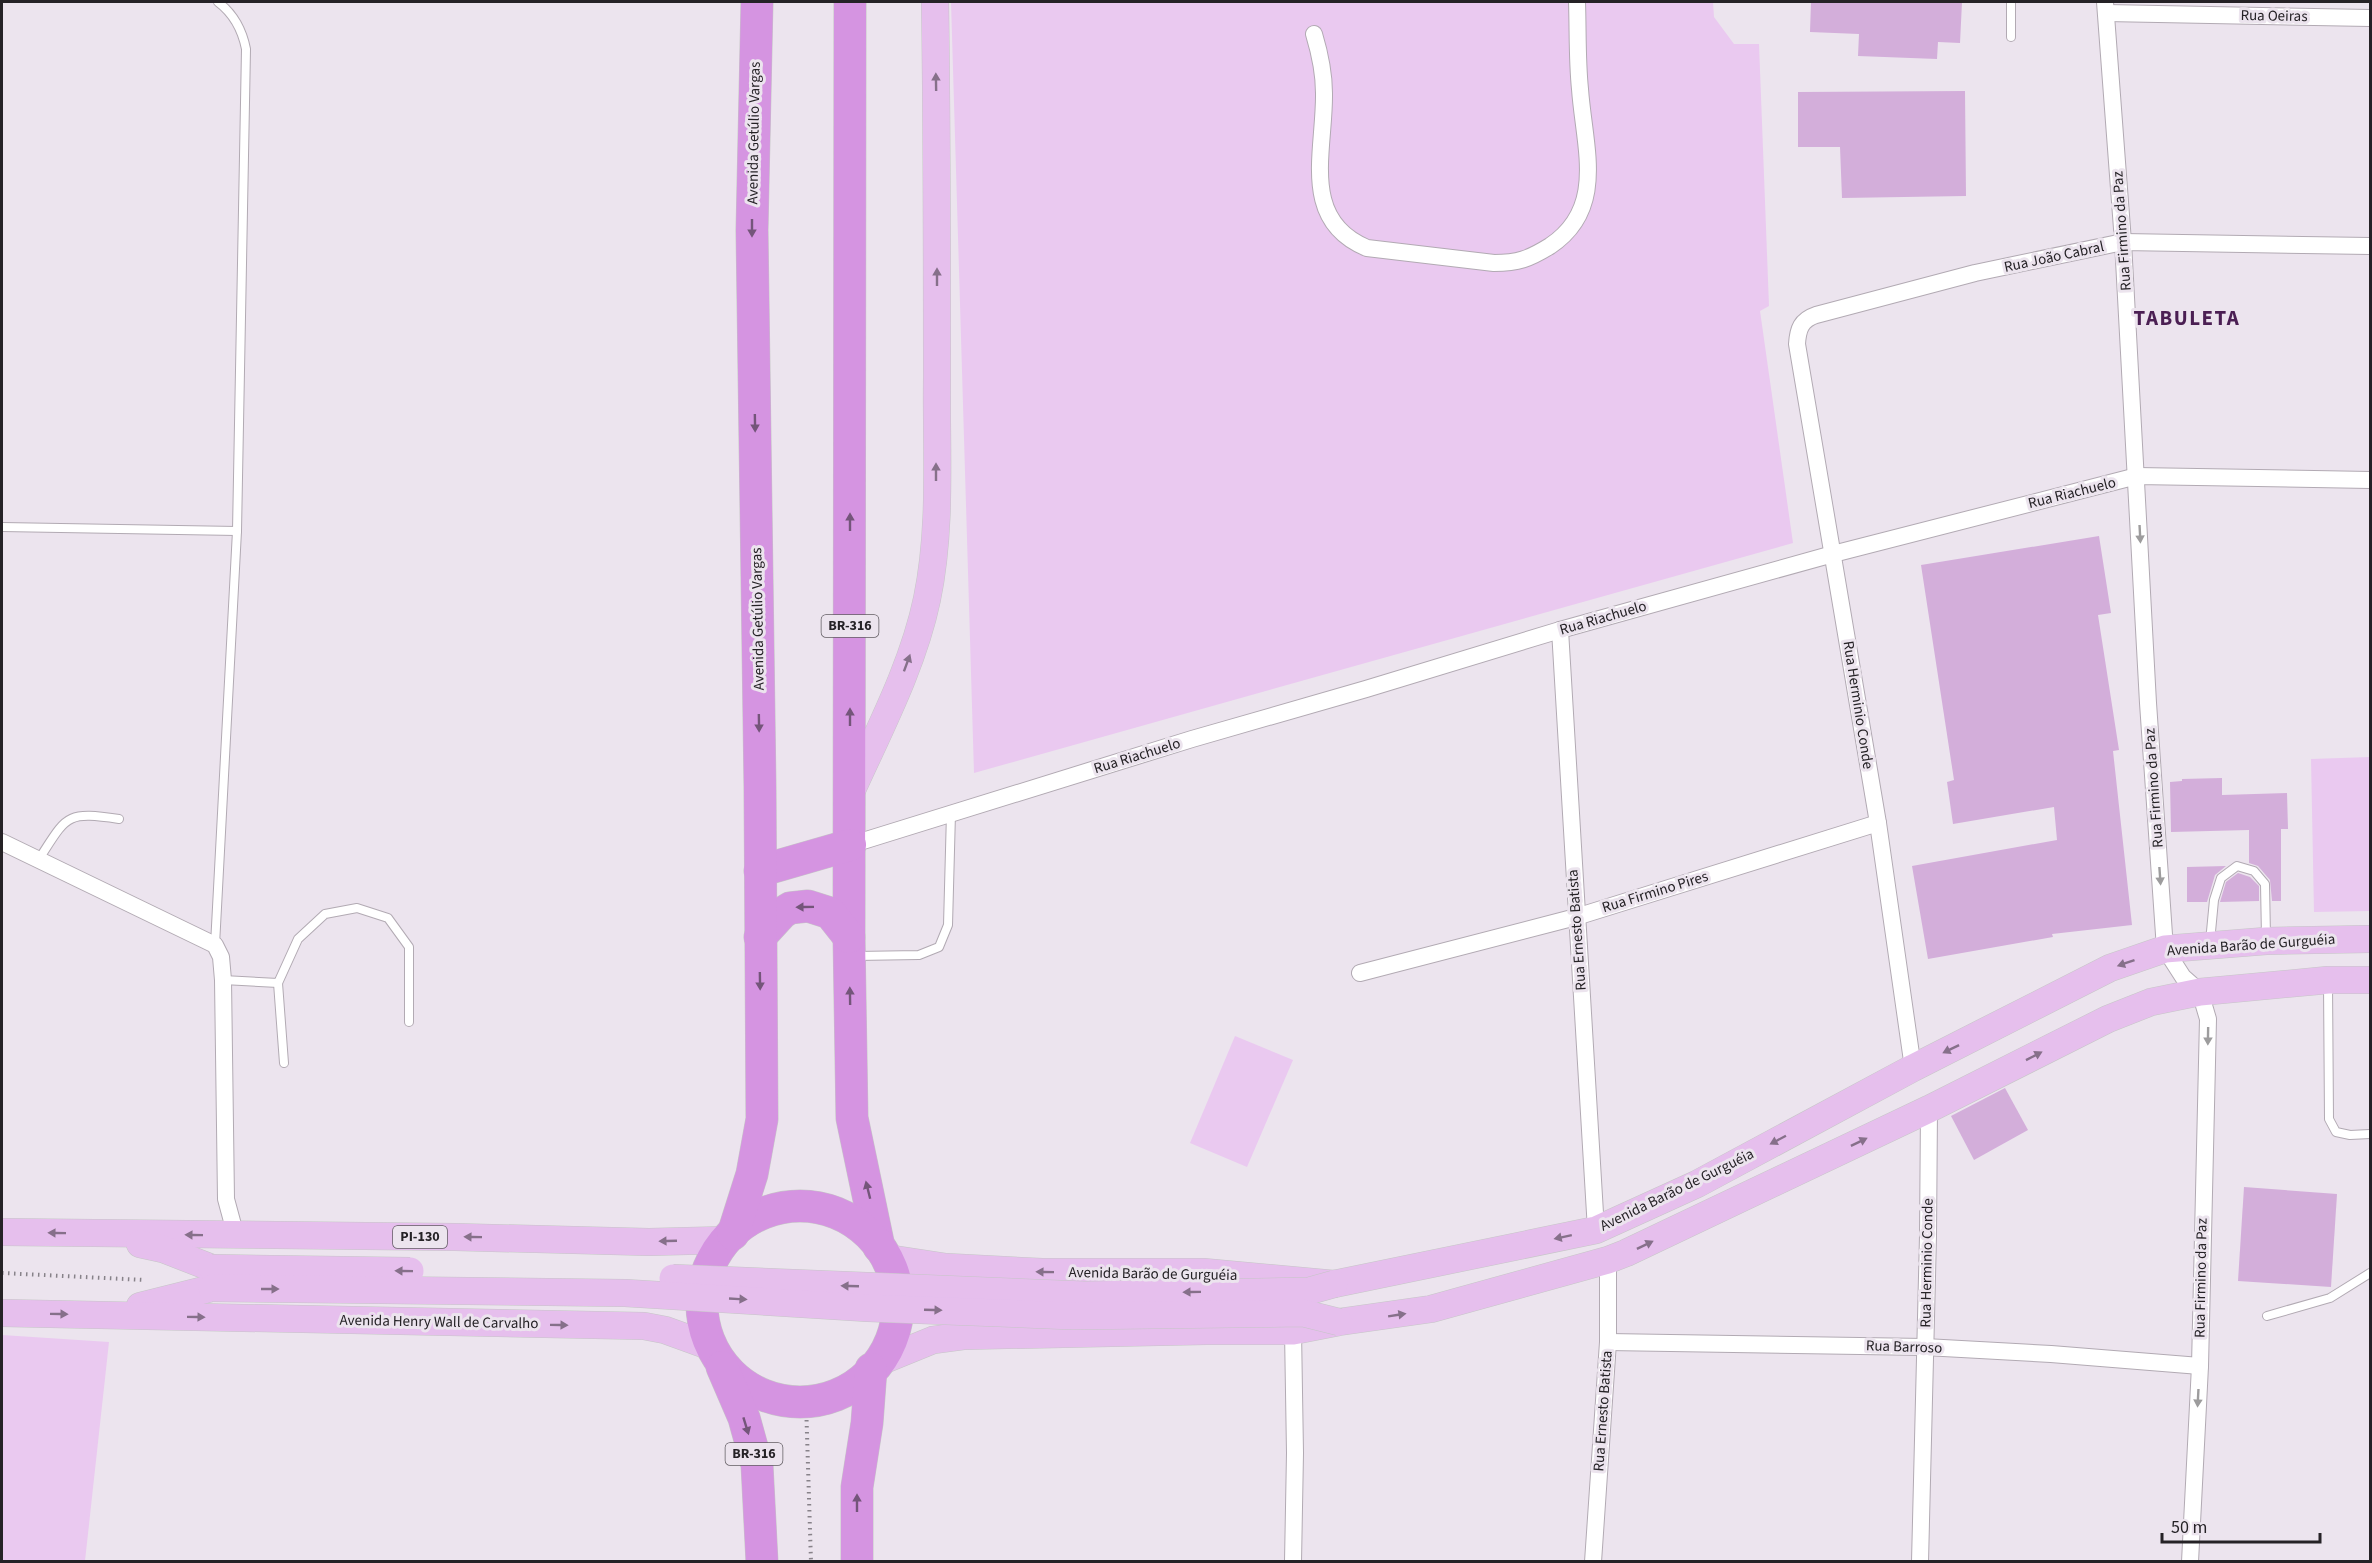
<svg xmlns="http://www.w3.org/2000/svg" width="2372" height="1563" font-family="'Source Sans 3',sans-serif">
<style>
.green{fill:#eac9f0}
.building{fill:#d3aeda}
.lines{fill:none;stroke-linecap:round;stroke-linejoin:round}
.lane-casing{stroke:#b2aab3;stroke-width:10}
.street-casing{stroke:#b2aab3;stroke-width:18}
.primary-casing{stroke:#c6c6c7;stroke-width:28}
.highway-casing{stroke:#c6c6c7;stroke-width:33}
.path{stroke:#878289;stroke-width:4;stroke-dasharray:1.5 4.5;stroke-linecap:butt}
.lane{stroke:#fff;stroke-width:8}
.street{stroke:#fff;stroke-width:16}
.primary{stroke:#e6bfed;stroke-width:27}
.highway{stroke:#d594e1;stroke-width:32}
.primary-bridge-casing{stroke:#c6c6c7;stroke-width:28;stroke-linecap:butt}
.primary-bridge{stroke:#e6bfed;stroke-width:27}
.oneway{fill:#86708a}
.oneway2{fill:#74557a}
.oneway3{fill:#9d9c9d}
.labels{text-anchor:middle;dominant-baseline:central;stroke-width:6;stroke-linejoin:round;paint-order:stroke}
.shield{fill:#ece4ee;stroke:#615c62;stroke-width:1.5}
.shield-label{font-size:14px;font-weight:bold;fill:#252226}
.street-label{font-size:15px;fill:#252226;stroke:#ece4ee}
.district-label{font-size:21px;font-weight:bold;letter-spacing:1.5px;fill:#4b1f53;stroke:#ece4ee}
</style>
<rect width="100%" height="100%" fill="#ece4ee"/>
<!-- green -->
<g class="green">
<polygon points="951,2 1713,2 1714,17 1734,44 1759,44 1769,306 1760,311 1793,543 974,773"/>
<polygon points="2370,757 2370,911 2314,912 2311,759"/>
<polygon points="1235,1036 1293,1060 1247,1167 1190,1143"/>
<polygon points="2,1335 109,1342 85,1561 2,1561"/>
</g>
<!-- building -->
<g class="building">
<polygon points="1811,2 1962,2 1960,43 1938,42 1937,59 1858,56 1859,34 1810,32"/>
<polygon points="1965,91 1966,196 1842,198 1840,147 1798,147 1798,92"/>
<polygon points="2099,536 2111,613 2098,615 2119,750 2113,751 2132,925 2052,934 2053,937 1928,959 1912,866 2057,840 2054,807 1953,824 1947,782 1954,780 1921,565"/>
<polygon points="2222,778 2222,795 2287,793 2288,829 2281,829 2281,901 2272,901 2270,880 2258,866 2249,863 2249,830 2171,832 2170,782 2182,781 2182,779"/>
<polygon points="2226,866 2215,875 2207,902 2187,902 2187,867"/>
<polygon points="2238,873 2250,877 2259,886 2259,901 2220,902 2226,882"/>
<polygon points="2005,1088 2028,1130 1974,1160 1951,1116"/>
<polygon points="2244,1187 2337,1194 2331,1287 2238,1281"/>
</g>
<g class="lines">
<defs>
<g id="lane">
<polyline points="2011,2 2011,37"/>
<polyline points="2,527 237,531"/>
<path d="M 39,859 C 67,816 65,811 119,819"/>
<polyline points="2210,942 2214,900 2221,878 2237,866 2254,871 2265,884 2266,937"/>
<path d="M 215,945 L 237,531 L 246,49 C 242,29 234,14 218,2"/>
<polyline points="856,956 919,955 939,947 948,925 951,813"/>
<polyline points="223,980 278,983 298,939 325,914 357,908 388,918 409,947 409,1022"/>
<polyline points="278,983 284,1063"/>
<polyline points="2328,983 2329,1119 2336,1132 2350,1135 2370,1134"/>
<polyline points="2267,1316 2330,1298 2370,1273"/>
</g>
<g id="street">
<polyline points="2105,2 2123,242 2148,703 2165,949 2183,977 2200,992 2208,1019 2200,1366 2190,1562"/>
<polyline points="2106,13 2370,18"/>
<path d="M 1314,34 C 1320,54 1324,73 1324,93 C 1325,150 1299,220 1367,248 L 1494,263 C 1518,263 1529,259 1550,246 C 1607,208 1584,147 1580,89 C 1577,60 1578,31 1577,2"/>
<polyline points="1560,630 1596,1230"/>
<polyline points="2,842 215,945 221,957 223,980 226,1199 236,1236"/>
<polyline points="850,845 1192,739 1366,689 1560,630 1833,554 2137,476 2370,480"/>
<polyline points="1360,973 1576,917 1878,823"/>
<path d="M 1913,1068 L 1878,823 L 1797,344 C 1798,329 1801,320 1816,315 L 1975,273 L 2123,242 L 2370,246"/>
<polyline points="1608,1342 1925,1347 2051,1354 2200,1366"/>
<polyline points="1293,1562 1295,1453 1293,1331"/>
<polyline points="1593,1562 1608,1342 1608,1260"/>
<polyline points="1920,1562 1928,1236 1929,1109"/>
</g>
<g id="primary">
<path d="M 851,792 C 879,730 913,666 927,599 C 942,527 936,451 937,378 C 937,252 937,127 935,2"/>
<polyline points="2,1232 455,1237 649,1242 726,1240"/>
<polyline points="140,1244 163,1249 212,1268"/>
<polyline points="887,1258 946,1267 1042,1272 1203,1272 1334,1284 1596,1230 1697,1184 1913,1068 2110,968 2165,949 2266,941 2370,939"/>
<polyline points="140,1306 212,1288"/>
<polyline points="2,1313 644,1326 665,1330 712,1347"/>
<polyline points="879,1362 933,1340 963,1336 1206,1331 1293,1331 1339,1322 1431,1309 1608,1260 1626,1253 1929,1109 2108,1019 2151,1002 2200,992 2328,980 2370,980"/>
</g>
<g id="highway">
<polyline points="850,2 849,937 852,1118 879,1247"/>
<polyline points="760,871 850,845"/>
<polyline points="760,937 782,913 790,908 808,906 830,913 849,937"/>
<circle cx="800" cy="1304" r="98"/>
<polyline points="733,1234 752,1174 762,1119 760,787 752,230 757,2"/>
<polyline points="722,1367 744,1418 757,1465 762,1562"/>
<polyline points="857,1562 857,1487 867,1423 871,1369"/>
</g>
</defs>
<!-- lane casing -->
<use href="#lane" class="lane-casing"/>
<!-- street casing -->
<use href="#street" class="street-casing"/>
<!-- primary casing -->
<use href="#primary" class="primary-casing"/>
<!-- highway casing -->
<use href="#highway" class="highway-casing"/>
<!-- path -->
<g class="path">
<polyline points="2,1273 145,1280"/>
<polyline points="806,1402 811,1562"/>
</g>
<!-- lane -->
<use href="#lane" class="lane"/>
<!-- street -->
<use href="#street" class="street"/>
<!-- primary -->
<use href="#primary" class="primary"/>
<!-- highway -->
<use href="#highway" class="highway"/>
<defs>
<g id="primary-bridge">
<polyline points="212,1268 410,1271"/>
<polyline points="673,1278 1085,1295 1309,1291 1334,1284"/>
<polyline points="212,1288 625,1293 868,1308 1073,1316 1303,1313 1339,1322"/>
</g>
</defs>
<!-- primary-bridge casing -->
<use href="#primary-bridge" class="primary-bridge-casing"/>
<!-- primary-bridge -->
<use href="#primary-bridge" class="primary-bridge"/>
</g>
<!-- one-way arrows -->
<defs><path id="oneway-solid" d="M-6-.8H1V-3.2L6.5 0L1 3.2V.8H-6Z" transform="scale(1.5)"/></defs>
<g class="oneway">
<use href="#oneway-solid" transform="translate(936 82) rotate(-91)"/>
<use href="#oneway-solid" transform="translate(937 277) rotate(-90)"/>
<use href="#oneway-solid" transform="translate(936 472) rotate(-90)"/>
<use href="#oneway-solid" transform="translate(907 663) rotate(-70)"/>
<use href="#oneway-solid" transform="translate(2126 963) rotate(161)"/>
<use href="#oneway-solid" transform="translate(1951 1049) rotate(154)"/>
<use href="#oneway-solid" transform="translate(2034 1056) rotate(-27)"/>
<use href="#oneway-solid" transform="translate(1778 1140) rotate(152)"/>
<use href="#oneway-solid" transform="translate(1859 1142) rotate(-26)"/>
<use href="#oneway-solid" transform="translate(57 1233) rotate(-179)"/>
<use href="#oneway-solid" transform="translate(194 1235) rotate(-179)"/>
<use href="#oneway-solid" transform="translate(473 1237) rotate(-179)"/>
<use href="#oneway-solid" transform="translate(1563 1237) rotate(168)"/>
<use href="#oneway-solid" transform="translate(668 1241) rotate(178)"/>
<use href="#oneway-solid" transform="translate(1645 1245) rotate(-26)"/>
<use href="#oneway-solid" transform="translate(404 1271) rotate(-179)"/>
<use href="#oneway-solid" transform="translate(1045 1272) rotate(-179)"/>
<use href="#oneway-solid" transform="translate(850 1286) rotate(-178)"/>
<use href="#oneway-solid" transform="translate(270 1289)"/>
<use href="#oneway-solid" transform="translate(1192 1292) rotate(179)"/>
<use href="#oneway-solid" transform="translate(738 1299) rotate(3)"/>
<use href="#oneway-solid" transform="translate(933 1310) rotate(2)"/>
<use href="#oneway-solid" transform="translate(59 1314) rotate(1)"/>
<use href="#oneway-solid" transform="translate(1397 1315) rotate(-9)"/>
<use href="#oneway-solid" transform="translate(196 1317) rotate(1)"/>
<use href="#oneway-solid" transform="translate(559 1325) rotate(1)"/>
</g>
<g class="oneway2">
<use href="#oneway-solid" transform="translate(752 228) rotate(90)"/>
<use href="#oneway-solid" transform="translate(755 423) rotate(89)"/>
<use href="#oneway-solid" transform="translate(850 522) rotate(-90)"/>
<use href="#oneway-solid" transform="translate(850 717) rotate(-90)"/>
<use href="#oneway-solid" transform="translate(759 723) rotate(89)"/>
<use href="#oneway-solid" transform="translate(805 907) rotate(179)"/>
<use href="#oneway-solid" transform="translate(760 981) rotate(89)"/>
<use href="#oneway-solid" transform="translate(850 996) rotate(-91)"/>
<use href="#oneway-solid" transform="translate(868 1190) rotate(-104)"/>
<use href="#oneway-solid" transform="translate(746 1426) rotate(73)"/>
<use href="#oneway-solid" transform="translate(857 1503) rotate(-90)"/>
</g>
<g class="oneway3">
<use href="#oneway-solid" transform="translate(2140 534) rotate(87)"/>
<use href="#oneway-solid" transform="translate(2160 876) rotate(86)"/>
<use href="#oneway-solid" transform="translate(2208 1036) rotate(91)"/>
<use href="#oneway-solid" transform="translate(2198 1398) rotate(93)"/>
</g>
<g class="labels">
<!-- shield labels -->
<g class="shield">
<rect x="821.5" y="615" width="57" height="22" rx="4.5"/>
<rect x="393" y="1226" width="54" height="22" rx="4.5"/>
<rect x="725.5" y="1443" width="57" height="22" rx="4.5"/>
</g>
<g class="shield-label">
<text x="850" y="626">BR-316</text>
<text x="420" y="1237">PI-130</text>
<text x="754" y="1454">BR-316</text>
</g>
<!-- street labels -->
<g class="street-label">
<text transform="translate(2274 16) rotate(1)">Rua Oeiras</text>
<text transform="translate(754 133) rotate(-89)">Avenida Getúlio Vargas</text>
<text transform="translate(2122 231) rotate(-94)">Rua Firmino da Paz</text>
<text transform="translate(2054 257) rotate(-12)">Rua João Cabral</text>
<text transform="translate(2072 493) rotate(-14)">Rua Riachuelo</text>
<text transform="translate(1603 618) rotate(-16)">Rua Riachuelo</text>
<text transform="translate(758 619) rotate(-91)">Avenida Getúlio Vargas</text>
<text transform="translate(1858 705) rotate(81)">Rua Herminio Conde</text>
<text transform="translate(1137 756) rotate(-17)">Rua Riachuelo</text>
<text transform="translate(2154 788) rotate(-94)">Rua Firmino da Paz</text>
<text transform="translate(1655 892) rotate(-17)">Rua Firmino Pires</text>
<text transform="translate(1577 930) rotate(-94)">Rua Ernesto Batista</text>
<text transform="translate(2251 945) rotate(-4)">Avenida Barão de Gurguéia</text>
<text transform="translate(1677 1190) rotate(-26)">Avenida Barão de Gurguéia</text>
<text transform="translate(1927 1263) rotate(-89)">Rua Herminio Conde</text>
<text transform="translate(1153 1274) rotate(1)">Avenida Barão de Gurguéia</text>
<text transform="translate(2201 1278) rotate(-89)">Rua Firmino da Paz</text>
<text transform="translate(439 1322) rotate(1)">Avenida Henry Wall de Carvalho</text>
<text transform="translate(1904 1347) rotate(2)">Rua Barroso</text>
<text transform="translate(1603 1411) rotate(-86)">Rua Ernesto Batista</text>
</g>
<!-- district labels -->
<g class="district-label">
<text x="2187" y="318">TABULETA</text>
</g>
</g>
<!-- border -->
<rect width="2372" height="1563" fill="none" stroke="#252226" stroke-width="6"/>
<!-- scale -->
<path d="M2162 1533v9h158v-9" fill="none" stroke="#252226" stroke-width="3"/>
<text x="2171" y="1533" font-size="18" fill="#252226" stroke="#ece4ee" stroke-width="4.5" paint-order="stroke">50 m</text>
</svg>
